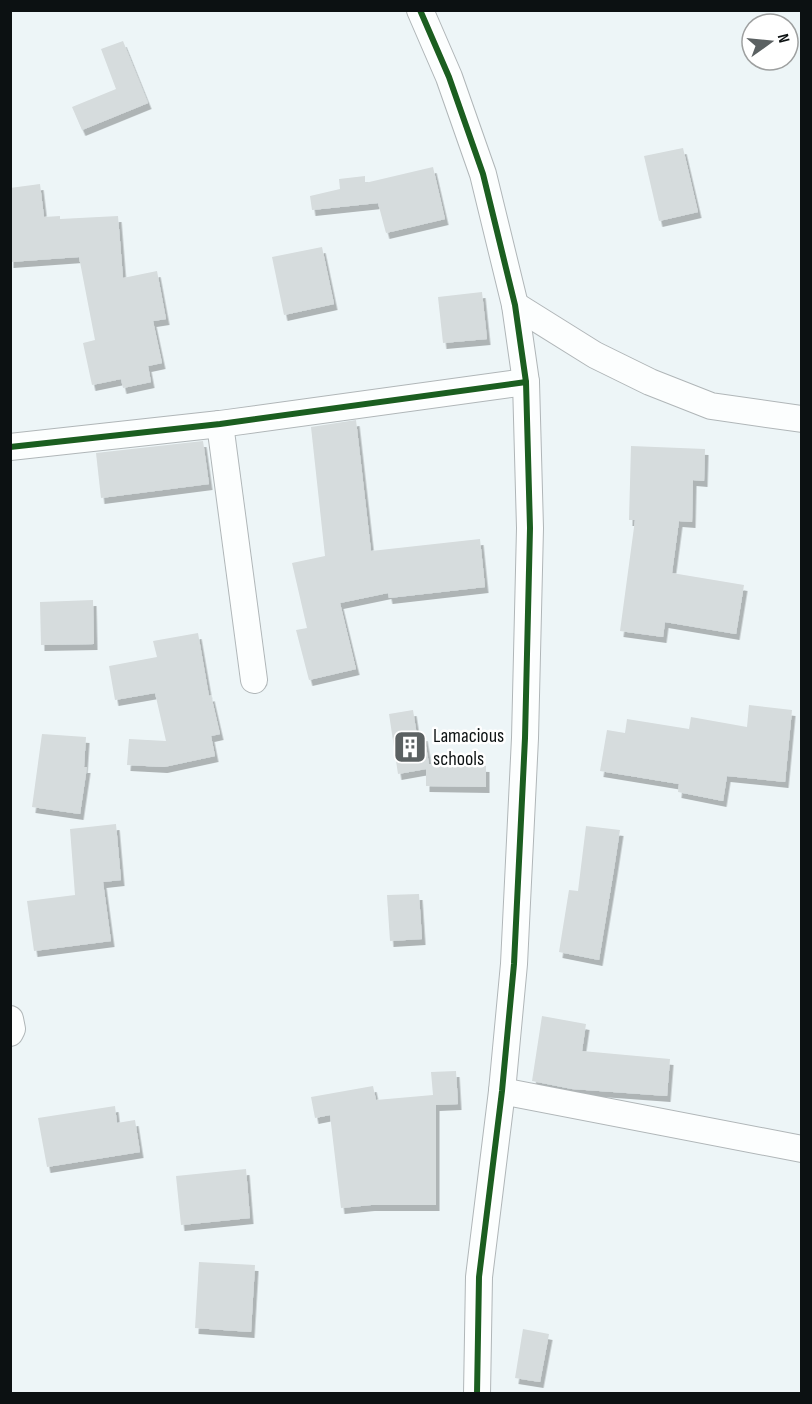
<svg xmlns="http://www.w3.org/2000/svg" width="812" height="1404" font-family="'Sofia Sans Condensed',sans-serif">
<style>
.building{fill:#d6dcdd;filter:url(#shadow)}
.lines{fill:none;stroke-linecap:round;stroke-linejoin:round}
.minor-casing{stroke:#b0b6b8;stroke-width:28}
.minor{stroke:#fcfefe;stroke-width:26}
.cycleway-casing{stroke:#fff;stroke-width:10}
.cycleway{stroke:#1b5e20;stroke-width:6}
.labels{text-anchor:middle;dominant-baseline:central;stroke-width:5;stroke-linejoin:round;paint-order:stroke}
.poi-label{font-size:20px;fill:#0c1112;stroke:#fff;text-anchor:start}
</style>
<defs>
<filter id="shadow"><feDropShadow dx="3.5" dy="6" stdDeviation="0" flood-color="#0004"/></filter>
</defs>
<rect width="100%" height="100%" fill="#edf5f7"/>
<!-- building -->
<g class="building">
<polygon points="123,41 148,103 82,130 72,107 116,89 101,49"/>
<polygon points="683,148 698,212 659,221 644,156"/>
<polygon points="433,167 445,219 386,233 378,203 312,210 310,196 340,189 339,179 365,176 365,183"/>
<polygon points="40,184 44,217 60,216 60,219 118,216 123,278 157,271 166,319 153,321 162,363 148,366 151,382 123,388 121,379 92,385 83,343 95,340 79,257 10,262 10,188"/>
<polygon points="322,247 334,304 284,315 272,257"/>
<polygon points="482,292 487,339 443,343 438,297"/>
<polygon points="356,420 371,551 480,539 485,587 389,598 388,593 340,603 356,669 309,680 296,630 307,628 292,563 325,556 311,427"/>
<polygon points="203,441 209,484 101,498 96,453"/>
<polygon points="631,446 705,449 704,481 693,480 692,522 679,521 672,573 744,585 736,634 665,622 663,637 620,631 635,520 629,520"/>
<polygon points="93,600 94,644 41,645 40,602"/>
<polygon points="198,633 209,696 211,695 220,734 211,736 215,756 164,767 127,765 129,739 166,741 155,693 115,700 109,666 157,657 153,641"/>
<polygon points="749,705 792,710 785,782 727,776 723,801 678,792 679,784 600,771 607,730 625,733 627,719 689,729 691,717 747,727"/>
<polygon points="413,710 417,736 424,735 429,764 486,766 486,787 426,786 426,769 398,774 389,714"/>
<polygon points="42,734 86,737 84,767 87,767 80,814 32,807"/>
<polygon points="116,824 121,880 103,882 111,941 34,951 27,901 75,895 70,829"/>
<polygon points="586,826 620,830 614,869 599,960 559,952 569,890 578,891"/>
<polygon points="419,894 422,939 390,941 387,895"/>
<polygon points="542,1016 586,1024 582,1051 670,1059 667,1096 572,1089 532,1081"/>
<polygon points="456,1071 458,1104 436,1105 436,1205 371,1205 341,1208 330,1115 315,1118 311,1097 373,1086 376,1100 433,1095 431,1072"/>
<polygon points="115,1106 117,1123 135,1120 140,1152 47,1167 38,1118"/>
<polygon points="246,1169 250,1218 181,1225 176,1176"/>
<polygon points="199,1262 255,1265 251,1332 195,1328"/>
<polygon points="523,1329 549,1334 540,1382 515,1378"/>
</g>
<g class="lines">
<defs>
<g id="minor">
<polyline points="420,10 449,77 483,174 515,305 526,382 530,528 525,738 514,964 502,1091 479,1277 477,1394"/>
<polyline points="515,305 595,355 650,382 711,406 802,419"/>
<polyline points="220,424 254,680"/>
<polyline points="10,447 220,424 526,382"/>
<polyline points="10,1019 12,1029 10,1033"/>
<polyline points="502,1091 802,1149"/>
</g>
</defs>
<!-- minor casing -->
<use href="#minor" class="minor-casing"/>
<!-- minor -->
<use href="#minor" class="minor"/>
<defs>
<g id="cycleway">
<polyline points="420,10 449,77 483,174 515,305 526,382 530,528 525,738 514,964 502,1091 479,1277 477,1394"/>
<polyline points="10,447 220,424 526,382"/>
</g>
</defs>
<!-- cycleway casing -->
<use href="#cycleway" class="cycleway-casing"/>
<!-- cycleway -->
<use href="#cycleway" class="cycleway"/>
</g>
<!-- icons -->
<defs>
<symbol id="building-square" viewBox="-11 -11 22 22"><rect x="-9" y="-9" width="18" height="18" rx="4" fill="#5b6162" stroke="#fff"/><path d="M-4-6H4V6H1V3H-1V6H-4ZM-2.5-4.3h1.7v1.8h-1.7ZM.8-4.3h1.7v1.8H.8ZM-2.5-1h1.7V.8h-1.7ZM.8-1h1.7V.8H.8Z" fill="#fff"/></symbol>
</defs>
<g fill-rule="evenodd">
<use href="#building-square" x="391" y="728" width="38" height="38"/>
</g>
<g class="labels">
<!-- poi labels -->
<g class="poi-label">
<text x="433" y="736">Lamacious<tspan x="433" dy="23">schools</tspan></text>
</g>
</g>
<!-- border -->
<rect width="812" height="1404" fill="none" stroke="#0c1112" stroke-width="24"/>
<!-- north arrow -->
<g transform="translate(770 42) rotate(75)"><circle r="28" fill="#ffffff" stroke="#9ea0a0" stroke-width="1.5"/>
<path d="M0-4.5L10 22L0 15L-10 22Z" fill="#5b6162"/>
<text y="-9" font-size="16" font-weight="bold" text-anchor="middle" fill="#0c1112">N</text>
</g>
</svg>
